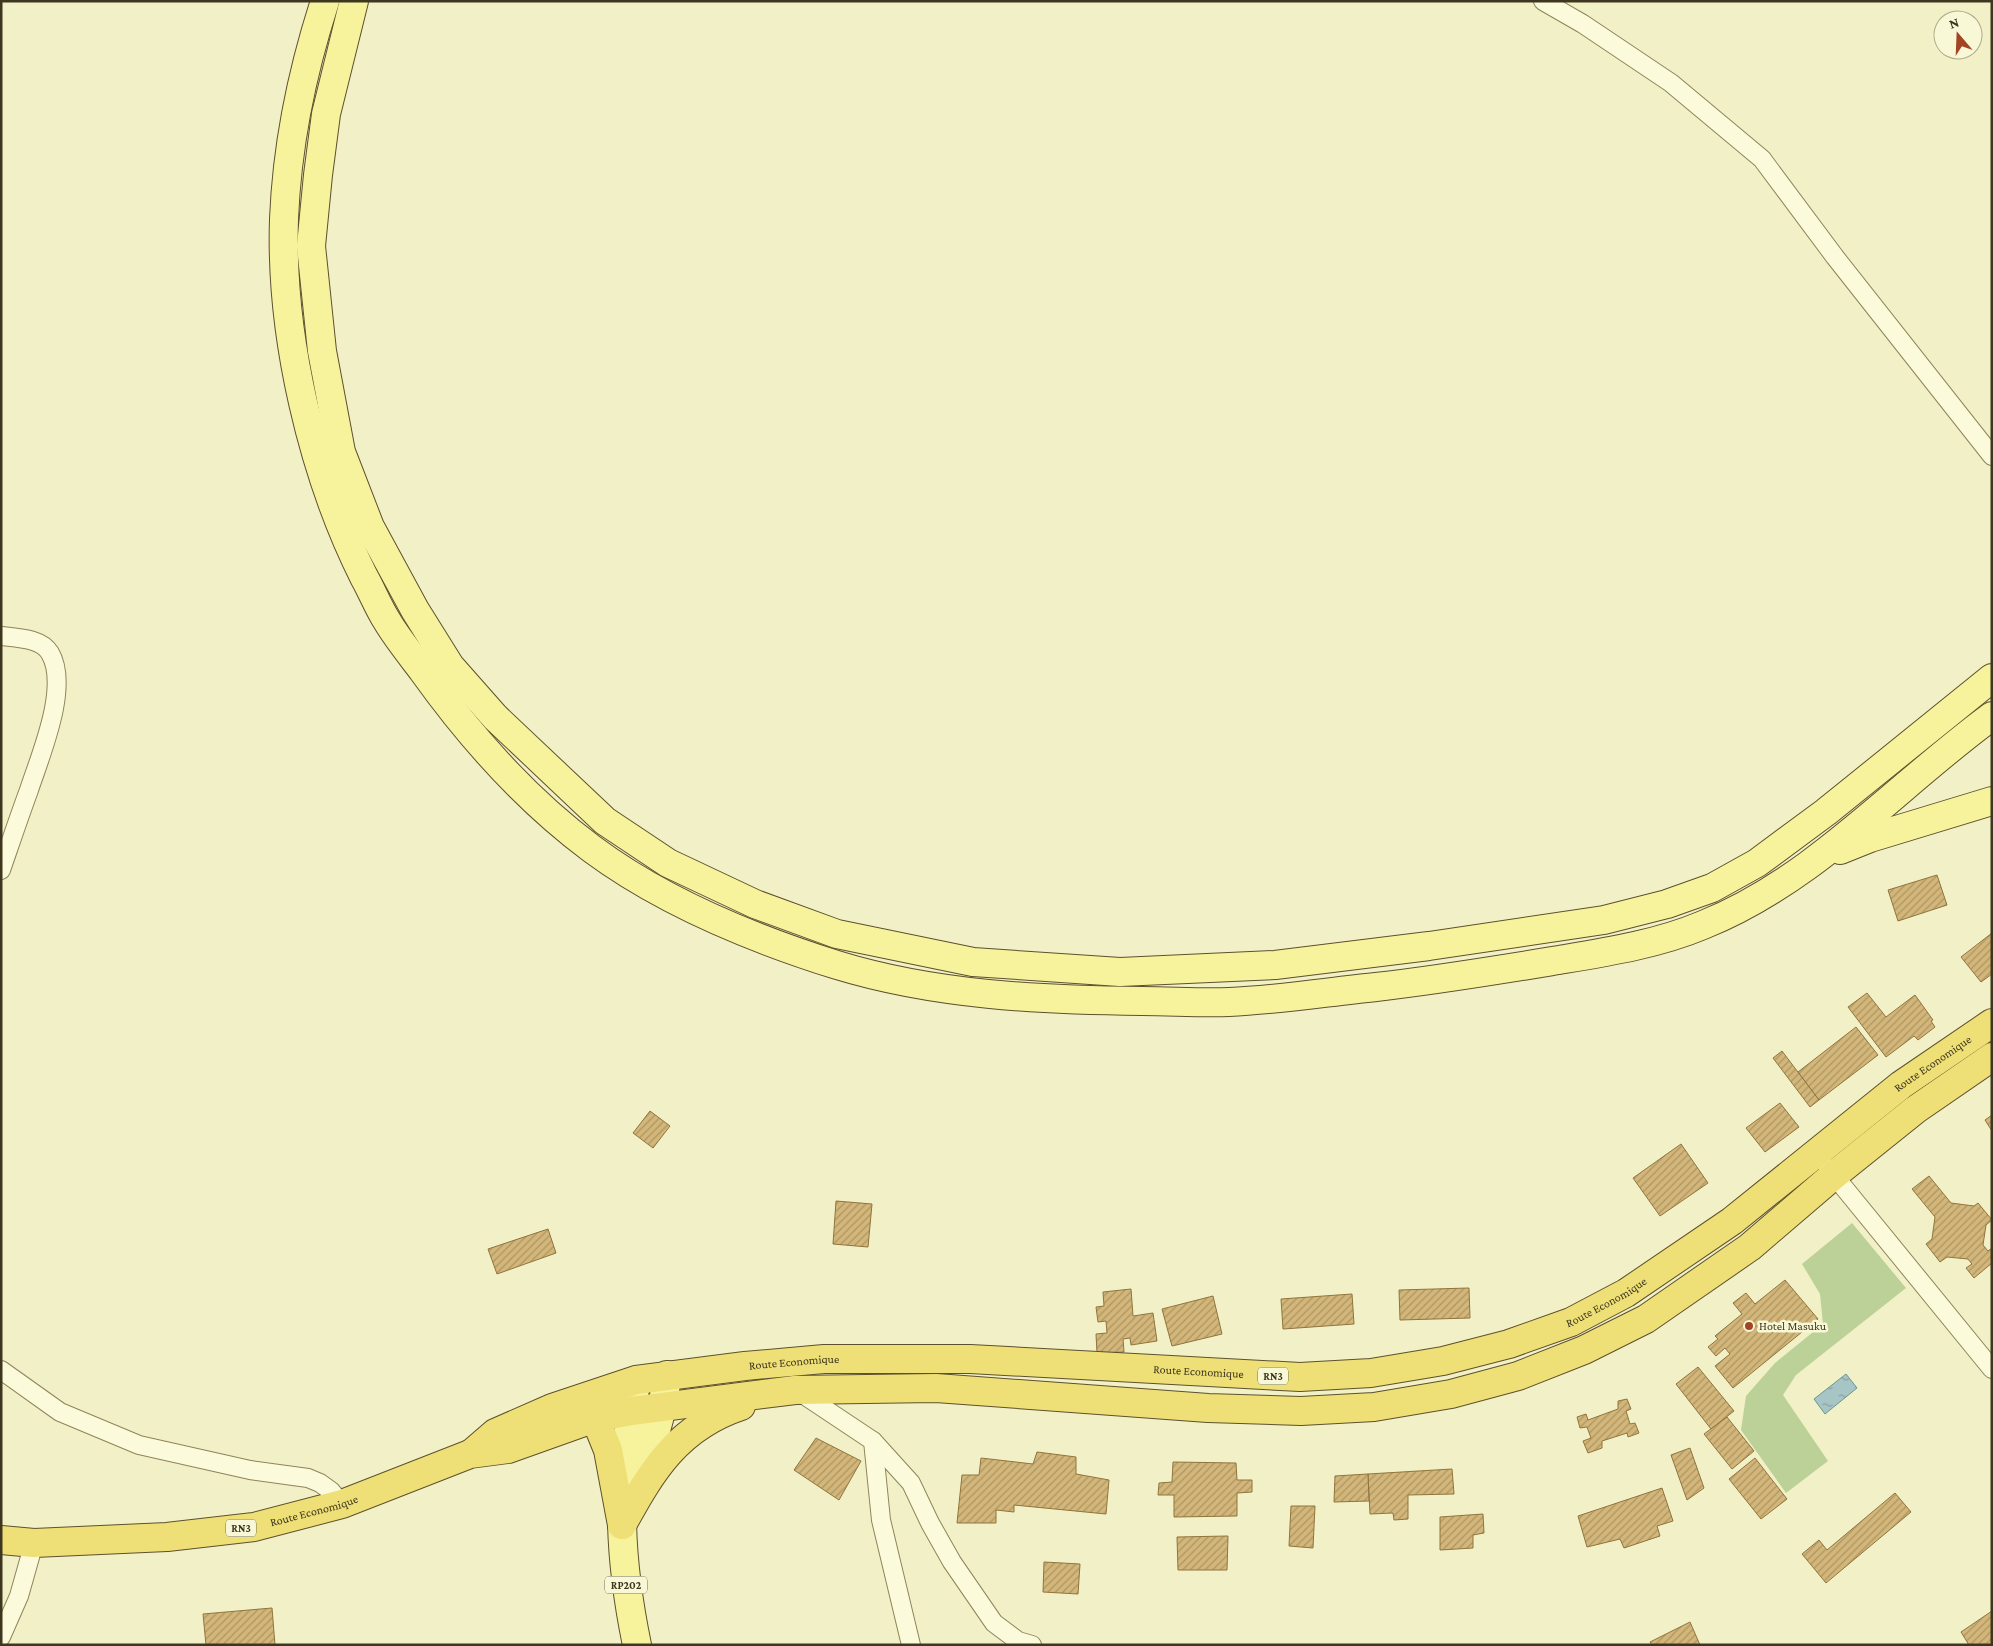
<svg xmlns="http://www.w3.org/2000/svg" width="1993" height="1646" font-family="'Crimson Pro',serif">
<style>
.garden{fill:#bbd198}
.water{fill:url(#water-ripples);stroke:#6d9494}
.building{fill:url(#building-hatch);stroke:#90743d}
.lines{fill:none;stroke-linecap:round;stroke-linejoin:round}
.minor-casing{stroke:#8f845a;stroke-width:20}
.primary-casing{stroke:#5d502e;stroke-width:30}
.trunk-casing{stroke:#5d502e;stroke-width:30}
.minor{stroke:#fbfada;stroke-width:18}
.primary{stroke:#f7f39c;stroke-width:28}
.trunk{stroke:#eee076;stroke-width:28}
.poi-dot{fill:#a34525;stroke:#f8f8d6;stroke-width:2}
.labels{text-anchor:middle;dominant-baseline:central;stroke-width:5;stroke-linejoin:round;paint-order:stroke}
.shield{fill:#f8f8d6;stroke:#767055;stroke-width:1}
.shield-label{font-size:11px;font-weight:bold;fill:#3e361e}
.street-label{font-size:12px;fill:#3e361e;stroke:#f8f8d6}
.poi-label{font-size:12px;fill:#3e361e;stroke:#f8f8d6;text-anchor:start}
</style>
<defs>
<pattern id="water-ripples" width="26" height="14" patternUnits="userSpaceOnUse" patternTransform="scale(1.25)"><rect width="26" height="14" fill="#a7c5c4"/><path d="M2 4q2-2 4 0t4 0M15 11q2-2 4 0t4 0" fill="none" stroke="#89a19f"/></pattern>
<pattern id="building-hatch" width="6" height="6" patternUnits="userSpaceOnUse" patternTransform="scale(1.25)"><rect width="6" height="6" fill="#d3b679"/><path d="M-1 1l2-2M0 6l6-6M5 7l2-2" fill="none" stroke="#ad9563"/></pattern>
</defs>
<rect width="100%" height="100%" fill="#f2f0c6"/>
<!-- garden -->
<polygon class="garden" points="1852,1223 1906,1288 1796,1375 1783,1395 1828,1461 1786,1493 1741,1430 1746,1396 1775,1363 1823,1324 1820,1294 1802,1264"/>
<!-- water -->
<polygon class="water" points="1846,1374 1857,1388 1825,1414 1814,1399"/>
<!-- building -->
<g class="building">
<polygon points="1937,875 1947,905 1898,921 1888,890"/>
<polygon points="1992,933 1992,974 1981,982 1961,957"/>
<polygon points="1867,993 1886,1017 1915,995 1933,1020 1931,1021 1935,1027 1918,1040 1914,1036 1886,1057 1848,1007"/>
<polygon points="1856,1027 1878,1055 1819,1100 1798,1072"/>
<polygon points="1782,1051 1819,1100 1810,1107 1773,1058"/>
<polygon points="1780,1103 1799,1127 1765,1152 1746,1128"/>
<polygon points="650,1111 670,1126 653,1148 633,1133"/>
<polygon points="1992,1115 1992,1131 1985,1120"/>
<polygon points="1681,1144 1708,1183 1660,1216 1633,1178"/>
<polygon points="1929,1176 1951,1203 1974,1206 1978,1203 1992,1220 1986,1225 1983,1245 1988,1251 1992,1248 1992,1263 1974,1278 1966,1268 1972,1264 1968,1259 1947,1257 1940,1262 1926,1244 1932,1239 1935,1217 1912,1189"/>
<polygon points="836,1201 872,1204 868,1247 833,1244"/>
<polygon points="548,1229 556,1253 497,1274 488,1249"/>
<polygon points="1785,1280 1818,1319 1733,1388 1715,1366 1730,1354 1725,1348 1716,1356 1708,1347 1718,1339 1715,1336 1742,1314 1733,1303 1746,1293 1755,1304"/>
<polygon points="1469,1288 1470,1318 1400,1320 1399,1290"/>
<polygon points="1131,1289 1133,1316 1153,1313 1157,1341 1131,1345 1130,1338 1123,1339 1124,1352 1097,1353 1096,1334 1107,1333 1106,1321 1098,1322 1096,1307 1104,1306 1103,1292"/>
<polygon points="1352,1294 1354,1324 1283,1329 1281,1299"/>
<polygon points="1213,1296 1222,1334 1172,1346 1162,1309"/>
<polygon points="1698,1367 1734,1411 1711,1429 1676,1384"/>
<polygon points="1627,1399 1631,1409 1626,1411 1630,1424 1635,1423 1639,1433 1628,1437 1627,1433 1602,1441 1602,1448 1588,1453 1583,1441 1591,1438 1587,1427 1580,1428 1577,1417 1586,1414 1588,1420 1618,1409 1618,1401"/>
<polygon points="1727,1417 1754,1451 1732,1469 1704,1434"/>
<polygon points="816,1438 861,1461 839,1500 794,1470"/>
<polygon points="1690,1448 1704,1488 1687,1500 1671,1455"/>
<polygon points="1037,1452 1076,1457 1076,1474 1109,1480 1106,1514 1014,1505 1014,1512 996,1510 996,1523 957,1523 962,1475 979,1475 981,1458 1033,1464"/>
<polygon points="1755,1458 1787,1499 1761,1519 1729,1479"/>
<polygon points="1173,1462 1236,1463 1237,1480 1252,1480 1252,1492 1237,1493 1237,1516 1174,1517 1174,1495 1158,1495 1159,1483 1172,1482"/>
<polygon points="1452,1469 1454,1494 1408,1495 1408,1519 1394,1520 1393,1513 1370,1514 1368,1474"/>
<polygon points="1368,1474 1369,1501 1334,1502 1335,1476"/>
<polygon points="1662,1488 1673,1521 1657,1526 1660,1536 1624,1548 1620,1539 1587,1547 1578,1516"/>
<polygon points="1895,1493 1911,1512 1826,1583 1802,1554 1819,1540 1827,1550"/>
<polygon points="1291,1506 1315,1506 1313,1548 1289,1546"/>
<polygon points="1483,1514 1484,1533 1473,1535 1473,1548 1440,1550 1440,1517"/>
<polygon points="1228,1536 1227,1570 1178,1570 1177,1537"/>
<polygon points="1044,1562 1080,1564 1078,1594 1043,1592"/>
<polygon points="272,1608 275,1645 206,1645 203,1614"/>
<polygon points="1992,1611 1992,1645 1969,1645 1961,1632"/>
<polygon points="1690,1622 1700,1645 1652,1645 1650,1642"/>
</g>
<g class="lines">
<defs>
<g id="minor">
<polyline points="1543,1 1583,24 1671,83 1762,159 1835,257 1992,456"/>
<path d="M 1,636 C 17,638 41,638 50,653 C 70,687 40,756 29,790 C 19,817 10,844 1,870"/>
<polyline points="1828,1168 1992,1369"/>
<polyline points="1,1370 60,1412 139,1445 250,1470 308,1478 320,1483 331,1491 342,1504"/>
<polyline points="798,1391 873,1441 911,1483 930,1523 952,1562 994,1623 1018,1641 1032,1645"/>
<polyline points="873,1441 881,1520 911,1645"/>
<polyline points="1,1637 19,1596 34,1543"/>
</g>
<g id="primary">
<path d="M 325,1 C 302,72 287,144 284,219 C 280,335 312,473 364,577 C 372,591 378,607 387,621 C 397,638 411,655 423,671 C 471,738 526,800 592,849 C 662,901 754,939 837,965 C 935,995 1040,1000 1142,1001 C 1171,1001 1200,1003 1229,1002 C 1278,1000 1327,992 1376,987 C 1438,980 1498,970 1559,960 C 1607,952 1658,944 1703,925 C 1815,880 1896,786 1992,716"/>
<polyline points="354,1 326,114 318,175 311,246 322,351 341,452 370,527 415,610 450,666 495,717 605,821 668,863 755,904 837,934 973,962 1120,972 1275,965 1429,946 1604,920 1667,904 1712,888 1757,863 1826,812 1992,678"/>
<polyline points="1840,850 1870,838 1992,801"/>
<path d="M 635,1389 C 631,1416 626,1442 624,1469 C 618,1528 625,1587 637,1645"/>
<path d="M 634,1493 C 649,1455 663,1416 667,1375"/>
</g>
<g id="trunk">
<polyline points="595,1418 608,1450 622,1525"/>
<path id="s1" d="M 473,1452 L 495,1433 L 552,1408 L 636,1380 L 745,1366 L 824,1359 L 970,1359 L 1300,1377 L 1371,1373 L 1443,1361 L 1509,1344 L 1571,1322 L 1626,1293 L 1732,1221 L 1901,1085 L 1992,1023"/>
<path d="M 622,1525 C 652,1470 678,1427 741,1406"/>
<path id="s2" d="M 1,1540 L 34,1543 L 167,1537 L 254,1527 L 342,1504 L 470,1454 L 508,1449 L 595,1418 L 631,1411 L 795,1390 L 936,1388 L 1208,1408 L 1301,1411 L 1374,1407 L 1451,1394 L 1518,1376 L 1584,1350 L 1646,1319 L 1750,1247 L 1834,1175 L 1915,1110 L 1992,1057"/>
</g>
</defs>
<!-- minor casing -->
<use href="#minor" class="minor-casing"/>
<!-- primary casing -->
<use href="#primary" class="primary-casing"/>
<!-- trunk casing -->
<use href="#trunk" class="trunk-casing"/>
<!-- minor -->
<use href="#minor" class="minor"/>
<!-- primary -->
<use href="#primary" class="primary"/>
<!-- trunk -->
<use href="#trunk" class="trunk"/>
</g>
<!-- markers -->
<circle class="poi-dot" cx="1749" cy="1326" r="5"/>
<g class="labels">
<!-- shield labels -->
<g class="shield">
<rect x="1258" y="1367.5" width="30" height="17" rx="4"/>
<rect x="226" y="1519.5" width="30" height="17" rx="4"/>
<rect x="605" y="1576.5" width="42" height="17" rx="4"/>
</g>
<g class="shield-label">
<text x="1273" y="1376">RN3</text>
<text x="241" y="1528">RN3</text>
<text x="626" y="1585">RP202</text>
</g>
<!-- street labels -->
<g class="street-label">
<text stroke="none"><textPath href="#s1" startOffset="1569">Route Economique</textPath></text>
<text stroke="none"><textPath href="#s1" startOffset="1164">Route Economique</textPath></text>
<text stroke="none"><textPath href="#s1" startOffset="339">Route Economique</textPath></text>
<text stroke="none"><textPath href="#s1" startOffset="744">Route Economique</textPath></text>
<text stroke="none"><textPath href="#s2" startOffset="316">Route Economique</textPath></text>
</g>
<!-- poi labels -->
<g class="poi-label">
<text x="1759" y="1326">Hotel Masuku</text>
</g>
</g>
<!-- border -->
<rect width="1993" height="1646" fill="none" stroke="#3e361e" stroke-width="5"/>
<!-- north arrow -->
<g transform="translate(1958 35) rotate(341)"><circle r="24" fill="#f8f8d6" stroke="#aeaa8c"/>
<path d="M0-4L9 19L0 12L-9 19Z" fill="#a34525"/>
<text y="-8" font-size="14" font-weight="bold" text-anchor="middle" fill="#3e361e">N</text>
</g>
</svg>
